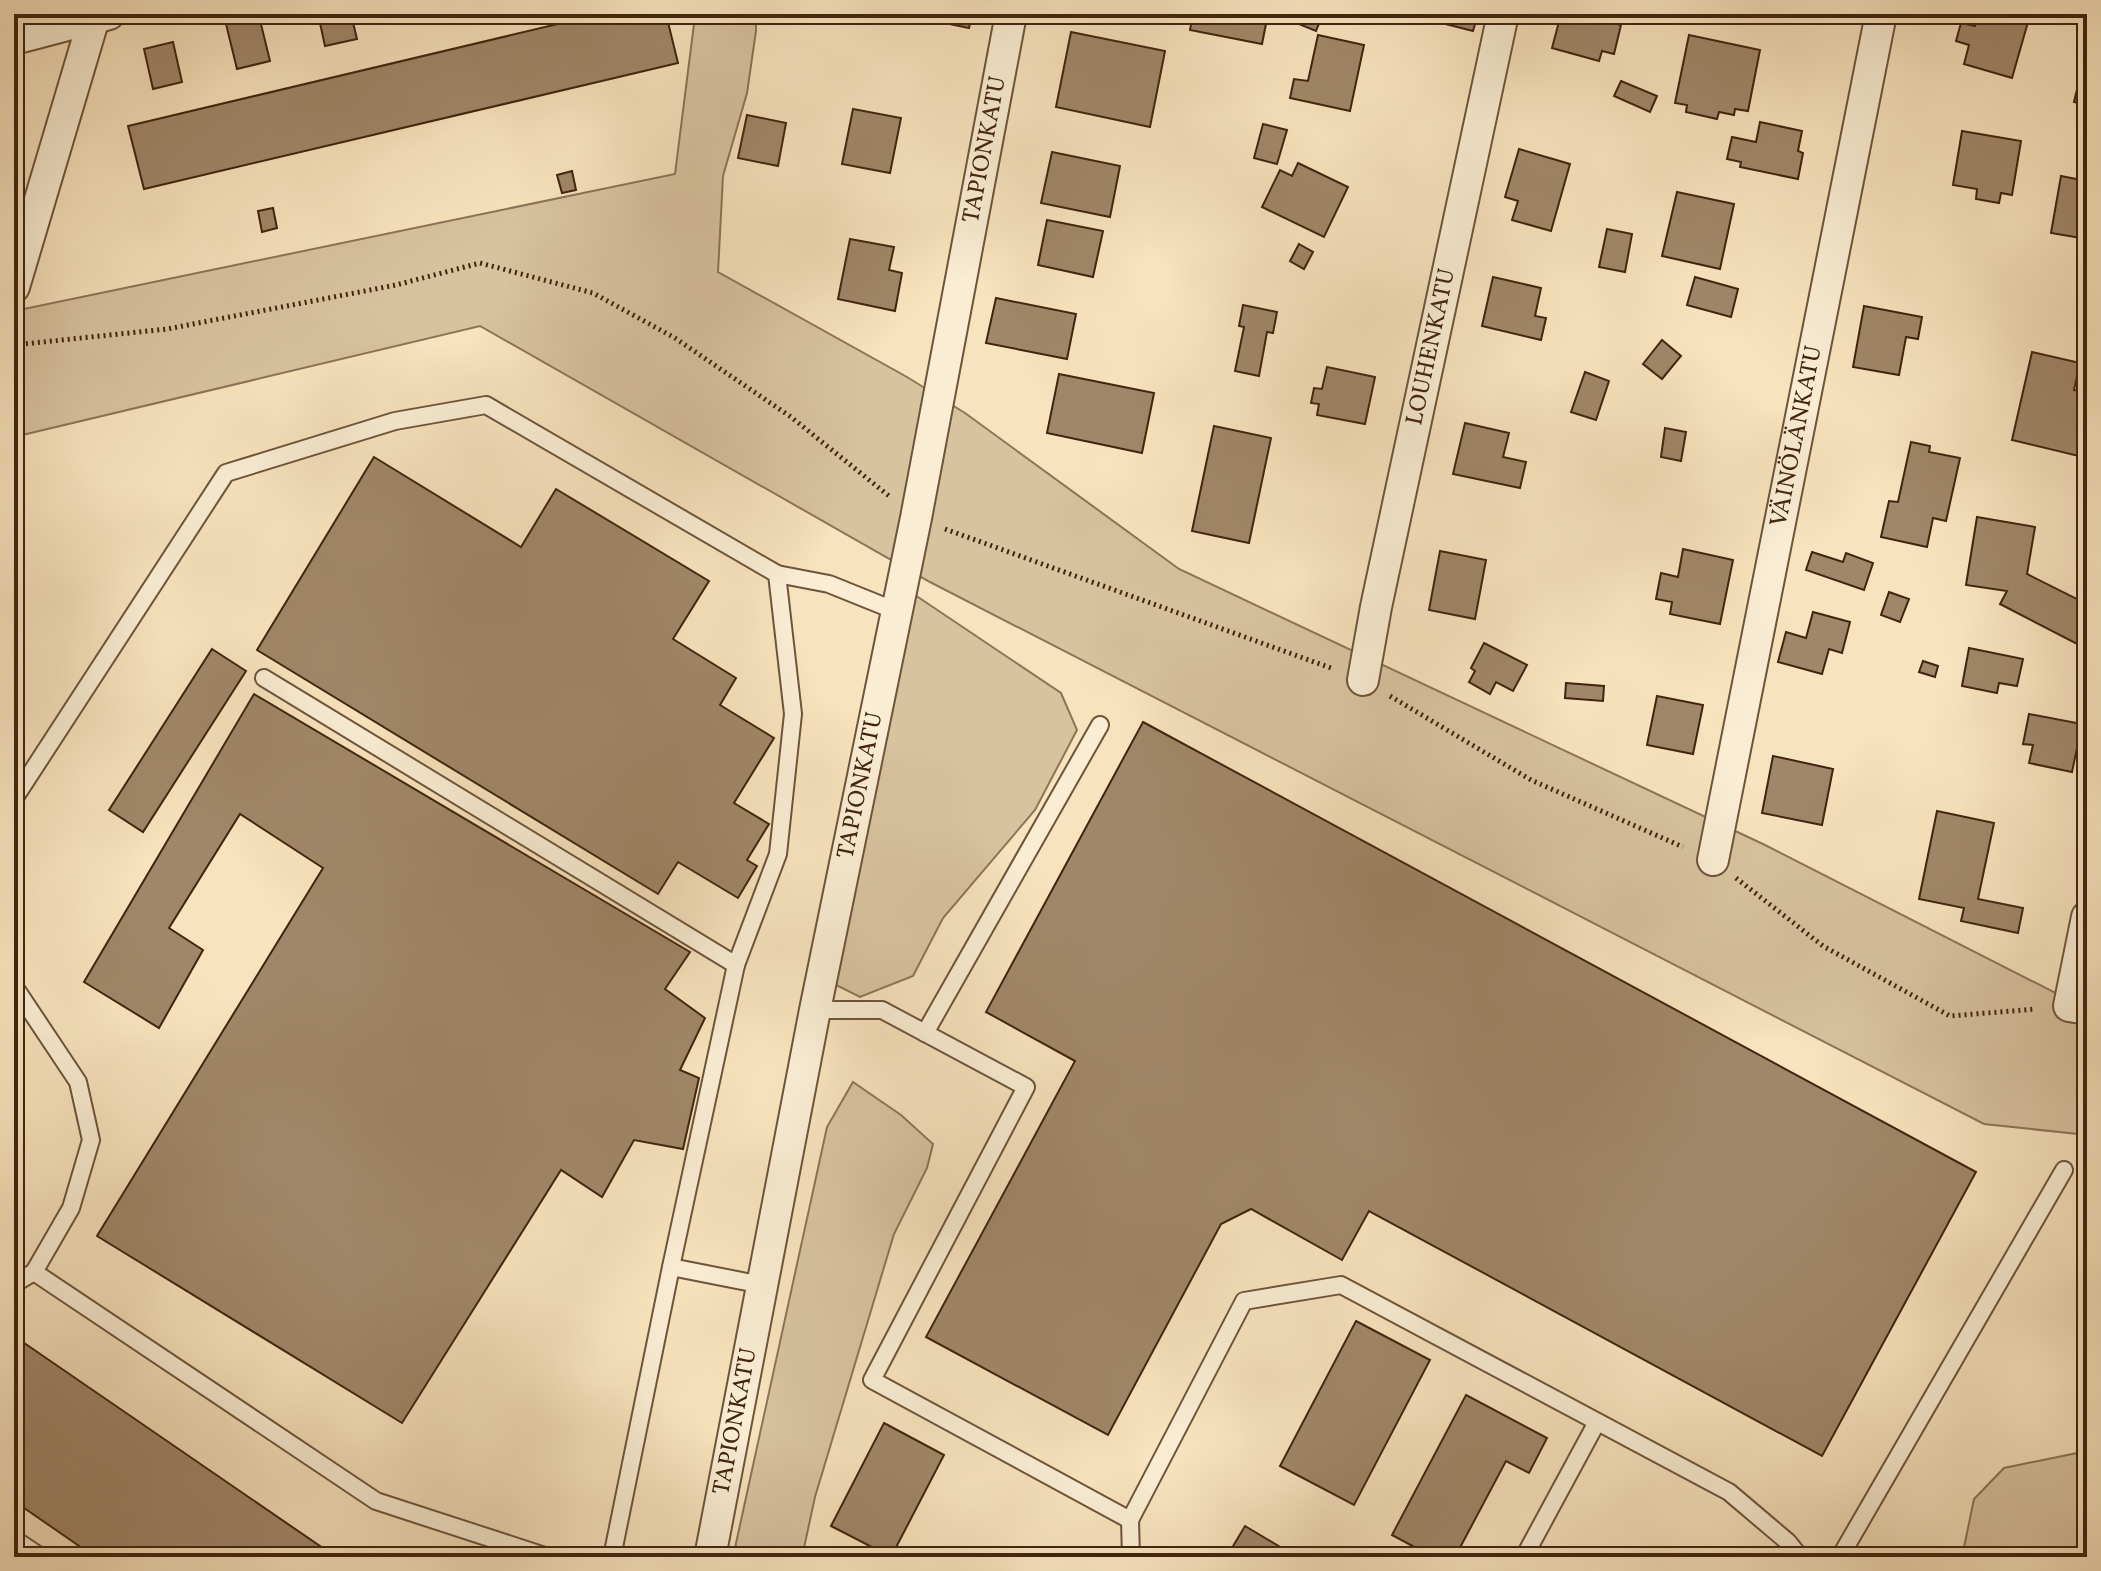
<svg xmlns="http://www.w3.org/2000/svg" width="2101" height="1571" font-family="Vollkorn,serif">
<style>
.green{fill:#d8c39f;stroke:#8c7457;stroke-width:2}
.building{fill:#a08769;stroke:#41240f;stroke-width:2}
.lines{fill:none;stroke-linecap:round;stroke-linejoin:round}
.service-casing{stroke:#6e543a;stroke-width:20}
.minor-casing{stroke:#6e543a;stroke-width:34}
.path{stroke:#41240f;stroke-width:5;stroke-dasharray:2 4;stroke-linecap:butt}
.service{stroke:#faedd4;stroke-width:16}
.minor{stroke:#faedd4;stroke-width:30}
.labels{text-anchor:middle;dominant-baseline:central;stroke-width:6;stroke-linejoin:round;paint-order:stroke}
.street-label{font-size:24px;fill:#41240f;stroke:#faedd4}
</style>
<rect width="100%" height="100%" fill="#f7e3bd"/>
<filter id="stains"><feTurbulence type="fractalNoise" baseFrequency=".0025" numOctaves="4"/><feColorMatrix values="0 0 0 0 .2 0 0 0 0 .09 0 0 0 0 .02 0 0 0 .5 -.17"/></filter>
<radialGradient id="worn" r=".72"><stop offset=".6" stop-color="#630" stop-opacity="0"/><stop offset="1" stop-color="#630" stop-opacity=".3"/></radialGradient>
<!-- green -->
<g class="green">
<polygon points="693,14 756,14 756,31 747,93 723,176 718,272 907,377 965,413 1179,569 1765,845 2087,1009 2087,1135 1984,1124 930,582 480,326 14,437 14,311 675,174 694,24"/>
<polygon points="909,591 1061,693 1077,730 1035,810 943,918 913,976 860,997 830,982"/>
<polygon points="853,1082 901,1115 933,1144 927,1168 894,1234 815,1497 802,1557 733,1557 827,1127"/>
<polygon points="2087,1444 2087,1557 2048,1557 2038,1549 2022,1557 1962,1557 1974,1499 2004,1468 2082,1452"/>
</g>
<!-- building -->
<g class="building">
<polygon points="318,14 351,14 357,39 325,46"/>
<polygon points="409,14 443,14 444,16 412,24"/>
<polygon points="600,14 666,14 678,63 144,189 128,126"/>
<polygon points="901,14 972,14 969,28"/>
<polygon points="1193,14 1268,14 1262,44 1190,30"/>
<polygon points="1286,14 1323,14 1316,31 1284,18"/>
<polygon points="1428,14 1478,14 1473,31 1426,19"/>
<polygon points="1561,14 1612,15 1610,22 1621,25 1614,54 1602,51 1599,61 1552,48"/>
<polygon points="1978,14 2000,14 2028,22 2012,78 1964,64 1969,45 1956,41 1961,23 1975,26"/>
<polygon points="259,16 270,61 237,69 226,24"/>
<polygon points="1071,32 1165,51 1150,127 1056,107"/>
<polygon points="1318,35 1364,45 1350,111 1290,98 1294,79 1308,81"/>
<polygon points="1689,35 1760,50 1748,111 1735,109 1734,115 1719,112 1717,119 1686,112 1687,105 1675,103"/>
<polygon points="173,42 182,82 153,89 144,49"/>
<polygon points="2087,47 2087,105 2074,102"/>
<polygon points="1621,81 1657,96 1650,112 1614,96"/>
<polygon points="853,109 901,118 890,173 842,164"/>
<polygon points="747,115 786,123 778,166 738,158"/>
<polygon points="1760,122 1802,131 1798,151 1803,153 1798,179 1740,167 1741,162 1727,159 1732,137 1756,142"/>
<polygon points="1263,124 1287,130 1277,164 1254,158"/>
<polygon points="1962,131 2021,141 2012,195 2001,193 1999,203 1976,199 1977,189 1953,185"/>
<polygon points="1519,149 1570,164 1551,231 1512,220 1518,201 1505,197"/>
<polygon points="1052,152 1120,166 1110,217 1041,203"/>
<polygon points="1298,163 1348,187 1324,237 1262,207 1280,170 1292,176"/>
<polygon points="572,171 576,190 562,193 557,175"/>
<polygon points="2061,176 2087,181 2087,239 2051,233"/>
<polygon points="1677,192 1734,204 1720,269 1662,256"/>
<polygon points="273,208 277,228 262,232 258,211"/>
<polygon points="1047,220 1103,231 1093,277 1038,265"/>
<polygon points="1607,229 1632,234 1625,272 1599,267"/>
<polygon points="850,239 894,247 889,270 902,273 895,311 838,299"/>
<polygon points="1299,244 1313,252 1304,269 1290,261"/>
<polygon points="1493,277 1541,288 1535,316 1546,318 1541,340 1482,326"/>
<polygon points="1695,277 1738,289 1731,317 1687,305"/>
<polygon points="996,298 1076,314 1067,359 986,343"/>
<polygon points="1243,305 1277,312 1273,333 1267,332 1259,376 1235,371 1244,327 1239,326"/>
<polygon points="1864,306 1922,317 1918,339 1906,337 1899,375 1853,367"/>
<polygon points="1662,340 1681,356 1662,379 1643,364"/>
<polygon points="2032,352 2080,363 2074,390 2085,392 2077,428 2087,431 2087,458 2012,440"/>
<polygon points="1327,367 1375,377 1365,424 1317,415 1319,404 1311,403 1314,388 1322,389"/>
<polygon points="1585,372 1609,381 1596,420 1571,412"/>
<polygon points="1059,374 1154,393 1142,453 1047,433"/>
<polygon points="1465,423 1509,433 1503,457 1526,462 1520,488 1453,474"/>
<polygon points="1214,426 1271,438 1249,543 1192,531"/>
<polygon points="1665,428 1686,432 1681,461 1661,457"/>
<polygon points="1911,442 1930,446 1929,452 1960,458 1946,521 1933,518 1927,547 1881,537 1889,501 1898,502"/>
<polygon points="374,457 521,547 556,489 709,581 673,639 736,678 720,705 774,738 734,803 769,824 747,860 757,866 738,898 678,862 658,894 257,650"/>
<polygon points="1977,517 2035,527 2027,574 2087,604 2087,649 2000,604 2007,591 1966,585"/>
<polygon points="1683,549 1733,560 1720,624 1670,614 1672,602 1656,599 1661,573 1678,577"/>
<polygon points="1440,551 1486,560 1475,619 1429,610"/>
<polygon points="1812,552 1843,562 1846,553 1873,563 1864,590 1806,570"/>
<polygon points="1889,592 1909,599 1900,622 1881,615"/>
<polygon points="1813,612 1850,622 1842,653 1829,649 1822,674 1778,662 1786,632 1806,638"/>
<polygon points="1484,643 1527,665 1513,691 1496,682 1490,694 1469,682 1475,671 1471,668"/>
<polygon points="1969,648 2023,659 2017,686 1999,683 1997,693 1962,686"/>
<polygon points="212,649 246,671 143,832 109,810"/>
<polygon points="1923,661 1938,666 1935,677 1919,672"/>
<polygon points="1566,683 1604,686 1603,701 1565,698"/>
<polygon points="254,694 690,952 665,989 705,1018 680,1070 699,1078 683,1149 634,1140 602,1197 561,1170 402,1423 97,1236 323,868 240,814 169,928 203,950 159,1028 84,982"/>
<polygon points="1657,696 1703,705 1693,754 1647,745"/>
<polygon points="2029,714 2082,724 2072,772 2029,763 2033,745 2023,744"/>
<polygon points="1143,722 1976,1172 1822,1456 1369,1211 1342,1260 1251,1209 1221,1224 1108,1435 926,1337 1075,1061 986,1012"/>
<polygon points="1773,756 1833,769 1822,825 1762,813"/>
<polygon points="1937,811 1994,823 1978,899 2023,908 2018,933 1961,921 1964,908 1919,899"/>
<polygon points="1356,1321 1430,1360 1354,1505 1280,1466"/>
<polygon points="14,1336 336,1557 95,1557 14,1501"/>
<polygon points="1466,1395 1547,1438 1529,1473 1506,1461 1455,1557 1433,1557 1392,1535"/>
<polygon points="884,1423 944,1455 891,1557 831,1526"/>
<polygon points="1245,1526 1297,1557 1236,1557 1229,1553"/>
</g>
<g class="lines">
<defs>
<g id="service">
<polyline points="777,574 829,584 896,611"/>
<polyline points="264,678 736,965"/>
<polyline points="14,799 226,473 395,421 486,405 777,574 793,714 778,854 736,965 671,1267 762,1285"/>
<polyline points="14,986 78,1082 91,1140 71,1208 34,1272 14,1284"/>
<polyline points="815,1010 882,1010 1026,1087 872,1380 1130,1520 1244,1301 1341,1285 1729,1492 1788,1542 1800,1557"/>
<polyline points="925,1033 1100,725"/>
<polyline points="34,1272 376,1501 548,1557"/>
<polyline points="1130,1520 1131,1557"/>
<polyline points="14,1539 41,1557"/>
<polyline points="612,1557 671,1267"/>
<polyline points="1524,1557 1597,1422"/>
<polyline points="1840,1557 2064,1170"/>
</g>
<g id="minor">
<polyline points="14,39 109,14"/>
<polyline points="14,287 94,18"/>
<path id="s1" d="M 1363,680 L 1376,607 L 1503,14"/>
<path id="s2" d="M 1713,860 L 1881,14"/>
<polyline points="2087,917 2069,1006 2087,1009"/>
<path id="s3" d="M 710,1557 L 815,1010 L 916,518 L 1011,14"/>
</g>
</defs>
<!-- service casing -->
<use href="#service" class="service-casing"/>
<!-- minor casing -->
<use href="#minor" class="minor-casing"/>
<!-- path -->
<g class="path">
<polyline points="14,345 167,329 396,285 480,263 593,293 675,338 791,417 889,496"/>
<polyline points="945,529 1331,668"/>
<polyline points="1390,696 1531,780 1683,847"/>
<polyline points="1736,878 1823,946 1950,1016 2036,1009"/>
</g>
<!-- service -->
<use href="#service" class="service"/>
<!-- minor -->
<use href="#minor" class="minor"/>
</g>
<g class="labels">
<!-- street labels -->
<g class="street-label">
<text stroke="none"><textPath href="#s3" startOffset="1434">TAPIONKATU</textPath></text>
<text stroke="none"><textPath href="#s1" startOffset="340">LOUHENKATU</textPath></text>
<text stroke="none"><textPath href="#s2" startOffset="432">VÄINÖLÄNKATU</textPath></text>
<text stroke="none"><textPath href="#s3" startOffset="786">TAPIONKATU</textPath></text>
<text stroke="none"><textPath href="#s3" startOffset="138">TAPIONKATU</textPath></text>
</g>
</g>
<!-- margin -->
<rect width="2101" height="1571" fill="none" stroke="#f7e3bd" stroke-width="48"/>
<rect x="16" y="16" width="2069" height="1539" fill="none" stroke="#41240f" stroke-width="4"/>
<rect x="24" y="24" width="2053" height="1523" fill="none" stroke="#41240f" stroke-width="2"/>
<rect width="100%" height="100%" filter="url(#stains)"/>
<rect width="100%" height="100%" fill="url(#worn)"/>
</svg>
